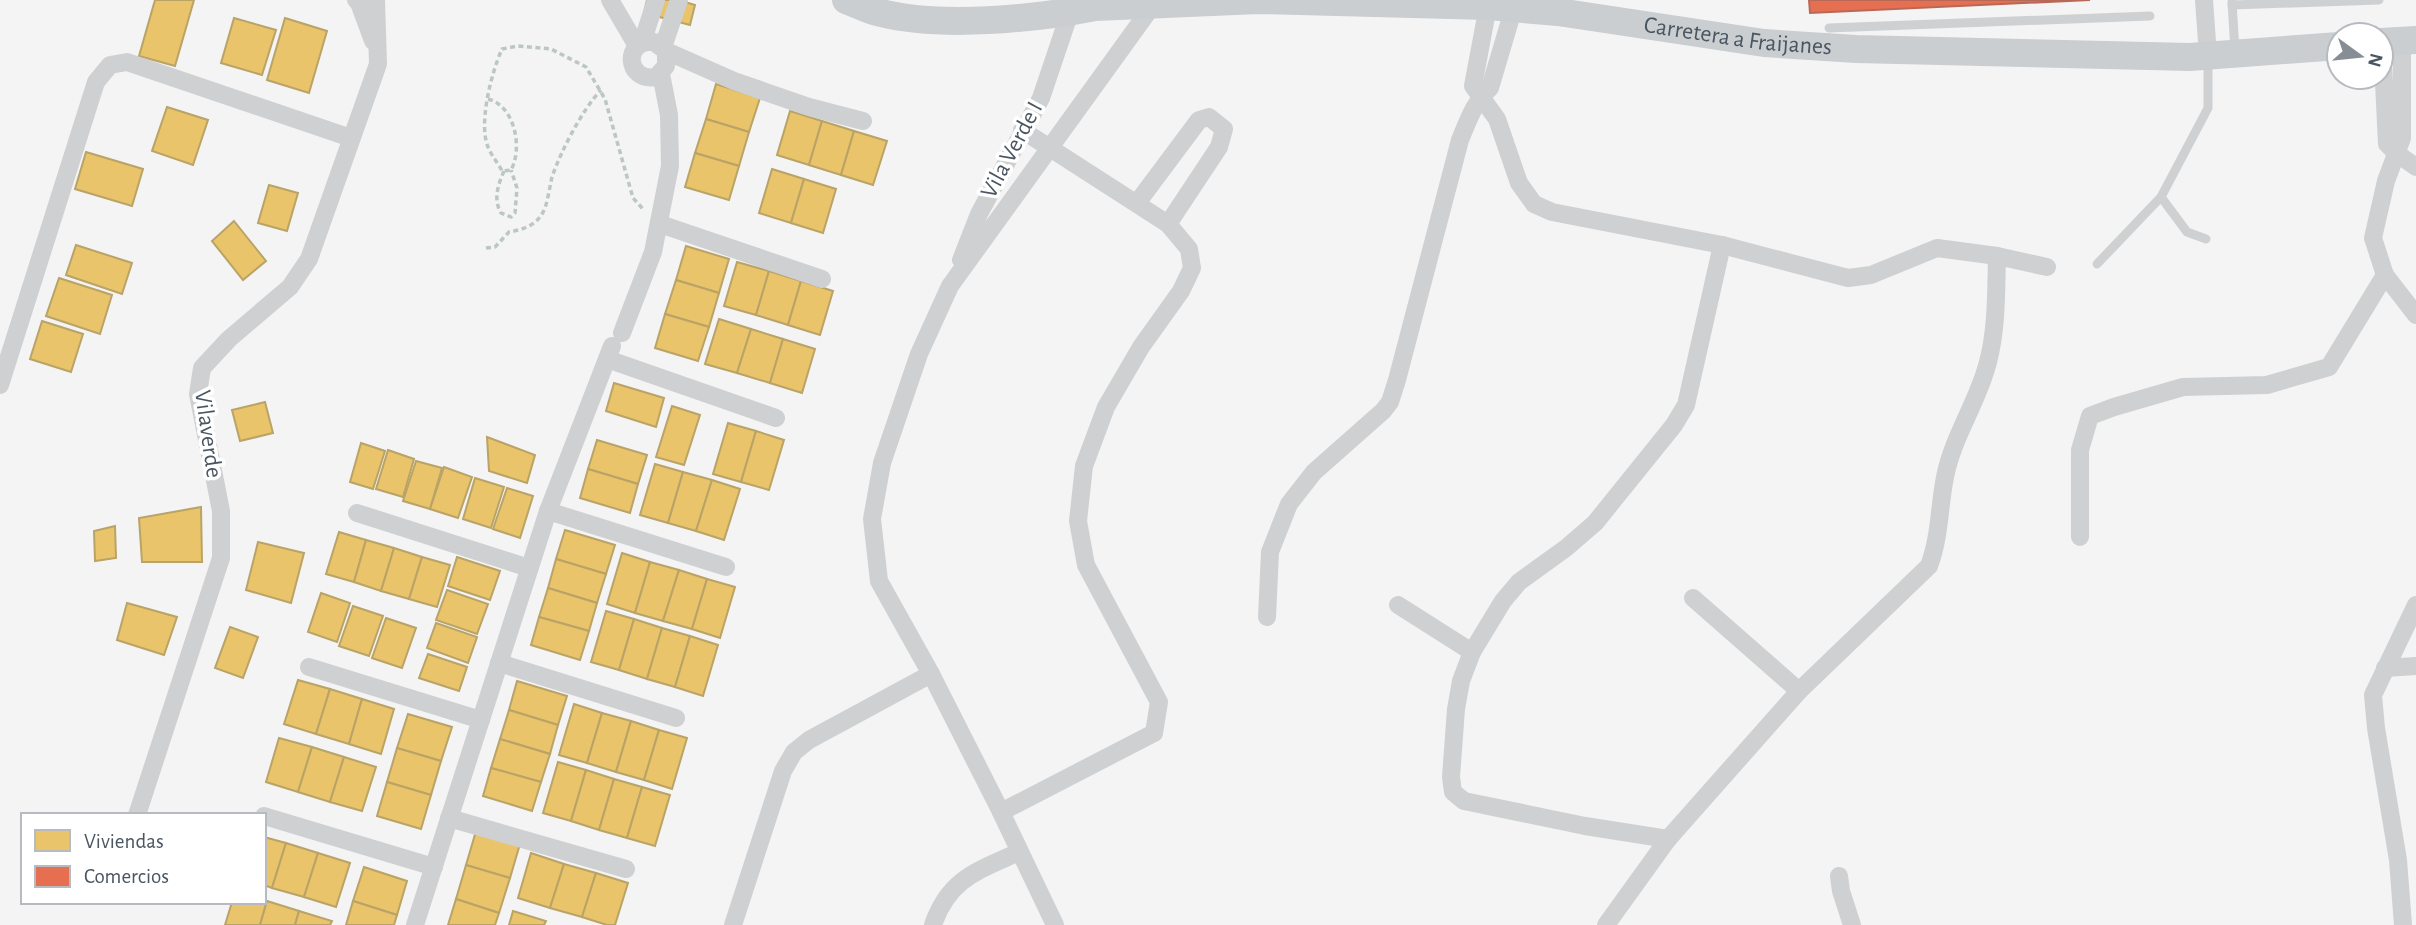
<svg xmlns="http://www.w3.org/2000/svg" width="2416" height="925" font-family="'Alegreya Sans',sans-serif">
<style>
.homes{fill:#e9c46a;stroke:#b9a367;stroke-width:2}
.shops{fill:#e76f51;stroke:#b86856;stroke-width:2}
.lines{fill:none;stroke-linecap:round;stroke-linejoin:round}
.path{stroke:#bcc7c4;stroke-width:3.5;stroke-dasharray:5 3.5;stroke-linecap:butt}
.lane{stroke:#ced0d2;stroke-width:9}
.street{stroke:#ced0d2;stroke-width:18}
.primary{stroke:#caced1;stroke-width:28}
.labels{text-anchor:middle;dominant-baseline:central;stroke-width:7;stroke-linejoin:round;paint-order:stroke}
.street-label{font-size:24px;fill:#4a5661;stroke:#fff}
</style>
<rect width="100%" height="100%" fill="#f4f4f4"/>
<!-- homes -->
<g class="homes">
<polygon points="155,0 194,0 175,66 139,56"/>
<polygon points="647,0 678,0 695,5 690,25 644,13"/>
<polygon points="234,18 276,30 262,75 221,63"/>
<polygon points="285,18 327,31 309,93 267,80"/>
<polygon points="716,84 760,98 749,132 706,119"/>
<polygon points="167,107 208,120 193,165 152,151"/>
<polygon points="790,111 822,121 809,165 777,155"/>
<polygon points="706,119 749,132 739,166 695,153"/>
<polygon points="822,121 854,131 841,175 809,165"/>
<polygon points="854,131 887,141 873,185 841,175"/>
<polygon points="86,152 143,169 132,206 75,189"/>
<polygon points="695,153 739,166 729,200 685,187"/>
<polygon points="772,169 804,179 791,223 759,213"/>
<polygon points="804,179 836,189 823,233 791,223"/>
<polygon points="269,185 298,193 287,231 258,223"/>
<polygon points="234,221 266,261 243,280 212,241"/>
<polygon points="76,245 132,263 122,294 66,275"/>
<polygon points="686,246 729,259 719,293 676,280"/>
<polygon points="737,262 769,271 756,315 724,306"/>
<polygon points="769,271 801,281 788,325 756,315"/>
<polygon points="59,278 112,295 100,334 46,316"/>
<polygon points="676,280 719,293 709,327 665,314"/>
<polygon points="801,281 833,291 820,335 788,325"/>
<polygon points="665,314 709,327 698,361 655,348"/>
<polygon points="719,319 751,329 737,373 705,364"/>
<polygon points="42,321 83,334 71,372 30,359"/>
<polygon points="751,329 783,339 770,383 737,373"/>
<polygon points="783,339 815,349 802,393 770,383"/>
<polygon points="614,383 664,398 656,427 606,411"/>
<polygon points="265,402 273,433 240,441 232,410"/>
<polygon points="672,406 700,415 684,465 656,457"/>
<polygon points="728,423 756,431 741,482 713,474"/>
<polygon points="756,431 784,440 769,490 741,482"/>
<polygon points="487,437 535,455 527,483 489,471"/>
<polygon points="597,440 647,455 638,484 588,469"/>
<polygon points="361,443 385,451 373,489 350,482"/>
<polygon points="388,450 414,459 403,497 376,489"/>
<polygon points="416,461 442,468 430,509 403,501"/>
<polygon points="655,464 683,472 668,523 640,515"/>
<polygon points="444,467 472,477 458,518 430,509"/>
<polygon points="588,469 638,484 630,513 580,498"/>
<polygon points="683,472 712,480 696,531 668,523"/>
<polygon points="475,478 504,487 491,528 463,519"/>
<polygon points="712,480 740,489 724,540 696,531"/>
<polygon points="507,488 533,496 520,538 493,529"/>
<polygon points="201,507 202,562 142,562 139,518"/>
<polygon points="115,526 116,558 95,561 94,531"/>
<polygon points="565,530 615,545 606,574 556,559"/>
<polygon points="339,532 366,540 354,582 326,574"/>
<polygon points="366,540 394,548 381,591 354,582"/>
<polygon points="258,542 304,553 291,603 246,590"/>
<polygon points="394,548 422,557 409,599 381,591"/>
<polygon points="622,553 650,562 635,613 607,604"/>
<polygon points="422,557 450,565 437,607 409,599"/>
<polygon points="457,557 500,571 490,600 448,586"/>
<polygon points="556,559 606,574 597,603 548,588"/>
<polygon points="650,562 679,570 663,621 635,613"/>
<polygon points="679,570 707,579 692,629 663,621"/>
<polygon points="707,579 735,587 720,638 692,629"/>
<polygon points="548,588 597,603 589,631 539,617"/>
<polygon points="447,590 488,604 477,634 436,620"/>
<polygon points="321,593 350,603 337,642 308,632"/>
<polygon points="127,603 177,617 164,655 117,640"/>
<polygon points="353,606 383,616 369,656 339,646"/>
<polygon points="606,611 634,619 619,670 591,662"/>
<polygon points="539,617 589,631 580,660 531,645"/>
<polygon points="386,618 416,628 402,668 372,658"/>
<polygon points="634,619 662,628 647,679 619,670"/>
<polygon points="436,623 477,637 468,663 427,648"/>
<polygon points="230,627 258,637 243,678 215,668"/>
<polygon points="662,628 690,636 675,687 647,679"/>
<polygon points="690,636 718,645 703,696 675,687"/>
<polygon points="428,654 467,667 459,691 419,678"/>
<polygon points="298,680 330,689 316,734 284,724"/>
<polygon points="517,681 567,696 558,725 509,710"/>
<polygon points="330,689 362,699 349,744 316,734"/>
<polygon points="362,699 394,709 381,754 349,744"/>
<polygon points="574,704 602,713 587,763 559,755"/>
<polygon points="509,710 558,725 550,754 500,739"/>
<polygon points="602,713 631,721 616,772 587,763"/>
<polygon points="408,714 452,727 441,761 397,748"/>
<polygon points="631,721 659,730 644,780 616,772"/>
<polygon points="659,730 687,738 672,789 644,780"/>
<polygon points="279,738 312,747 298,792 266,782"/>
<polygon points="500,739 550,754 541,782 491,768"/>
<polygon points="312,747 344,757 330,802 298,792"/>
<polygon points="397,748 441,761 431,795 387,782"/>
<polygon points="344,757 376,767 362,811 330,802"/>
<polygon points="558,762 586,770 571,821 543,813"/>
<polygon points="491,768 541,782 532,811 483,796"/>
<polygon points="586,770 614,779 599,830 571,821"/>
<polygon points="614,779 642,787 627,838 599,830"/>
<polygon points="387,782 431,795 421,829 377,816"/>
<polygon points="642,787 670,795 655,846 627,838"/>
<polygon points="476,831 520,844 510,878 466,865"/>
<polygon points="264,837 286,843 272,888 264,885"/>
<polygon points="286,843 318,853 304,897 272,888"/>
<polygon points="318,853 350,863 336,907 304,897"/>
<polygon points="531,853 564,864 550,908 518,898"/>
<polygon points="564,864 596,873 582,917 550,908"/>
<polygon points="466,865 510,878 499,913 456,899"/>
<polygon points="364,867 407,881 397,915 353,901"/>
<polygon points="596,873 628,883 615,925 607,925 582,917"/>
<polygon points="456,899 499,913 495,925 448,925"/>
<polygon points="264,900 267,901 260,925 225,925 232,902 264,902"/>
<polygon points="267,901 299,911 295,925 260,925"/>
<polygon points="353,901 397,915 394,925 346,925"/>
<polygon points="299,911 332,921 330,925 295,925"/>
<polygon points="513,911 546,921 544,925 509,925"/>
</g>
<!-- shops -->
<polygon class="shops" points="1809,0 2090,0 1810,13"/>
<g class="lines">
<!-- path -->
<g class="path">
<path d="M 488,99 C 515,106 523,148 511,170 L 502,171 C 498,163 491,155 488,147 C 478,123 492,71 502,49 L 518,46 L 551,49 L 586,67 L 605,99 L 633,198 L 643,209"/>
<path d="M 504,171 C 498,185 493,199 501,213 L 511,217 L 515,213 L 517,188 L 511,170"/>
<path d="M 486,248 L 495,247 L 509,232 C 521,230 535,226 542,214 C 548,204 549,189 552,177 C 561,151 582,110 601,90"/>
</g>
<!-- lane -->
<g class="lane">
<polyline points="2232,2 2235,51"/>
<polyline points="2232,5 2379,0"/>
<polyline points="1829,28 2150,16"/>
<polyline points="2161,197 2187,232 2206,239"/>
<polyline points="2097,264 2161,197 2208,108 2208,58"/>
</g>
<!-- street -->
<g class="street">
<polyline points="356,0 359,3 373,41"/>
<polyline points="610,0 637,46"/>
<polyline points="2204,0 2208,56"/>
<polyline points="1488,6 1473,86 1497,119 1519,183 1534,204 1552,212 1722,245 1848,278 1871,275 1937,248 1997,256 2047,267"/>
<polyline points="2402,41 2402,138 2386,181 2373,238 2385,275 2416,315"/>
<polyline points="2382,42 2387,144 2396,153 2416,167"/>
<polyline points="642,43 656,0"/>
<polyline points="663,47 679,0"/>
<path d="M 666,51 L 666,66 L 656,77 C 625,82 623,39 654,42 L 666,51 L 734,81 L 809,107 L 863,121"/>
<polyline points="1137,203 1199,120 1209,117 1224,129 1219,147 1168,224"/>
<polyline points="660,224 822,279"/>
<polyline points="961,260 979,214 1041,98 1070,12"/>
<polyline points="622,333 653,252 670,166 669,115 661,74"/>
<polyline points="607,359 776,418"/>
<polyline points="0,385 96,82 110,65 127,62 351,138"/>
<polyline points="548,511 726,567"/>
<polyline points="357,513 529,568"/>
<polyline points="2080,537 2080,450 2090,416 2114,407 2183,387 2267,385 2329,367 2385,275"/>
<polyline points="1693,598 1799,691"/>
<polyline points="1398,605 1472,652"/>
<path d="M 1267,617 L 1270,552 L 1289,504 L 1314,472 L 1383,411 L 1390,402 L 1397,380 L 1460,140 C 1468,121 1474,102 1490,88 L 1514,7"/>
<polyline points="499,663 676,718"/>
<polyline points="309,667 481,720"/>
<polyline points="2385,668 2416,666"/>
<polyline points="1001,812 1154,733 1159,702 1086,565 1078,521 1084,466 1106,407 1141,347 1181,291 1192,268 1189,249 1168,224 1022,130"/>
<polyline points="137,815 221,558 221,511 198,394 202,368 229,339 290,287 309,259 378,64 376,0"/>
<polyline points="264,816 434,867"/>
<polyline points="449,818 626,869"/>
<polyline points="1668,839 1585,826 1464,801 1453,792 1451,777 1456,709 1461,681 1472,652 1503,601 1519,582 1566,548 1595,523 1674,425 1686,405 1722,245"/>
<polyline points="1839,876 1841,891 1852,925"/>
<polyline points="415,925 548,511 612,346"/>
<polyline points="733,925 783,771 794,752 809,740 931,674"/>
<path d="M 933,925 C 949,878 978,871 1019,852"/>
<polyline points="1055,925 1001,812 931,674 879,581 872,519 882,463 919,354 950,286 1153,5"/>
<path d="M 1606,925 L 1668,839 L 1799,691 L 1929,566 C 1940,537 1939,507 1945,477 C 1953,436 1978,402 1988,362 C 1997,328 1996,291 1997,256"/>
<polyline points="2403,925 2398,860 2376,728 2373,695 2416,605"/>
</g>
<!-- primary -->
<g class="primary">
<path id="s1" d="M 846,0 C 857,4 869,11 881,13 C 941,28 1035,19 1095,7 L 1259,0 L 1488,6 L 1558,12 L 1764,43 L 1856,49 L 2190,57 L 2339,46"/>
<polyline points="2381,42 2416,40"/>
</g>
</g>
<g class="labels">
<!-- street labels -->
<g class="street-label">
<text stroke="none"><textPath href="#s1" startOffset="898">Carretera a Fraijanes</textPath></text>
<text transform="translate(1012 150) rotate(-62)">Vila Verde I</text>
<text transform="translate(208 434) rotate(82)">Vilaverde</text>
</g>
</g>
<!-- legend -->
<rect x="21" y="813" width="245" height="91" fill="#ffffff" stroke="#b7bbc0" stroke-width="2"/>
<rect x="35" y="830" width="35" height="21" fill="#e9c46a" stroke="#b7bbc0" stroke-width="2"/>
<text x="84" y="848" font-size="21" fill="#4a5661">Viviendas</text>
<rect x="35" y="866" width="35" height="21" fill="#e76f51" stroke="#b7bbc0" stroke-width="2"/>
<text x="84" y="883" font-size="21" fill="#4a5661">Comercios</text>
<!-- north arrow -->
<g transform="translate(2360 56) rotate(105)"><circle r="33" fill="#ffffff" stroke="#b7bbc0" stroke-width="2"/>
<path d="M0-5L12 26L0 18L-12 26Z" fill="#868d94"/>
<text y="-10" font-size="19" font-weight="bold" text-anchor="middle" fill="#4a5661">N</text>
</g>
</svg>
